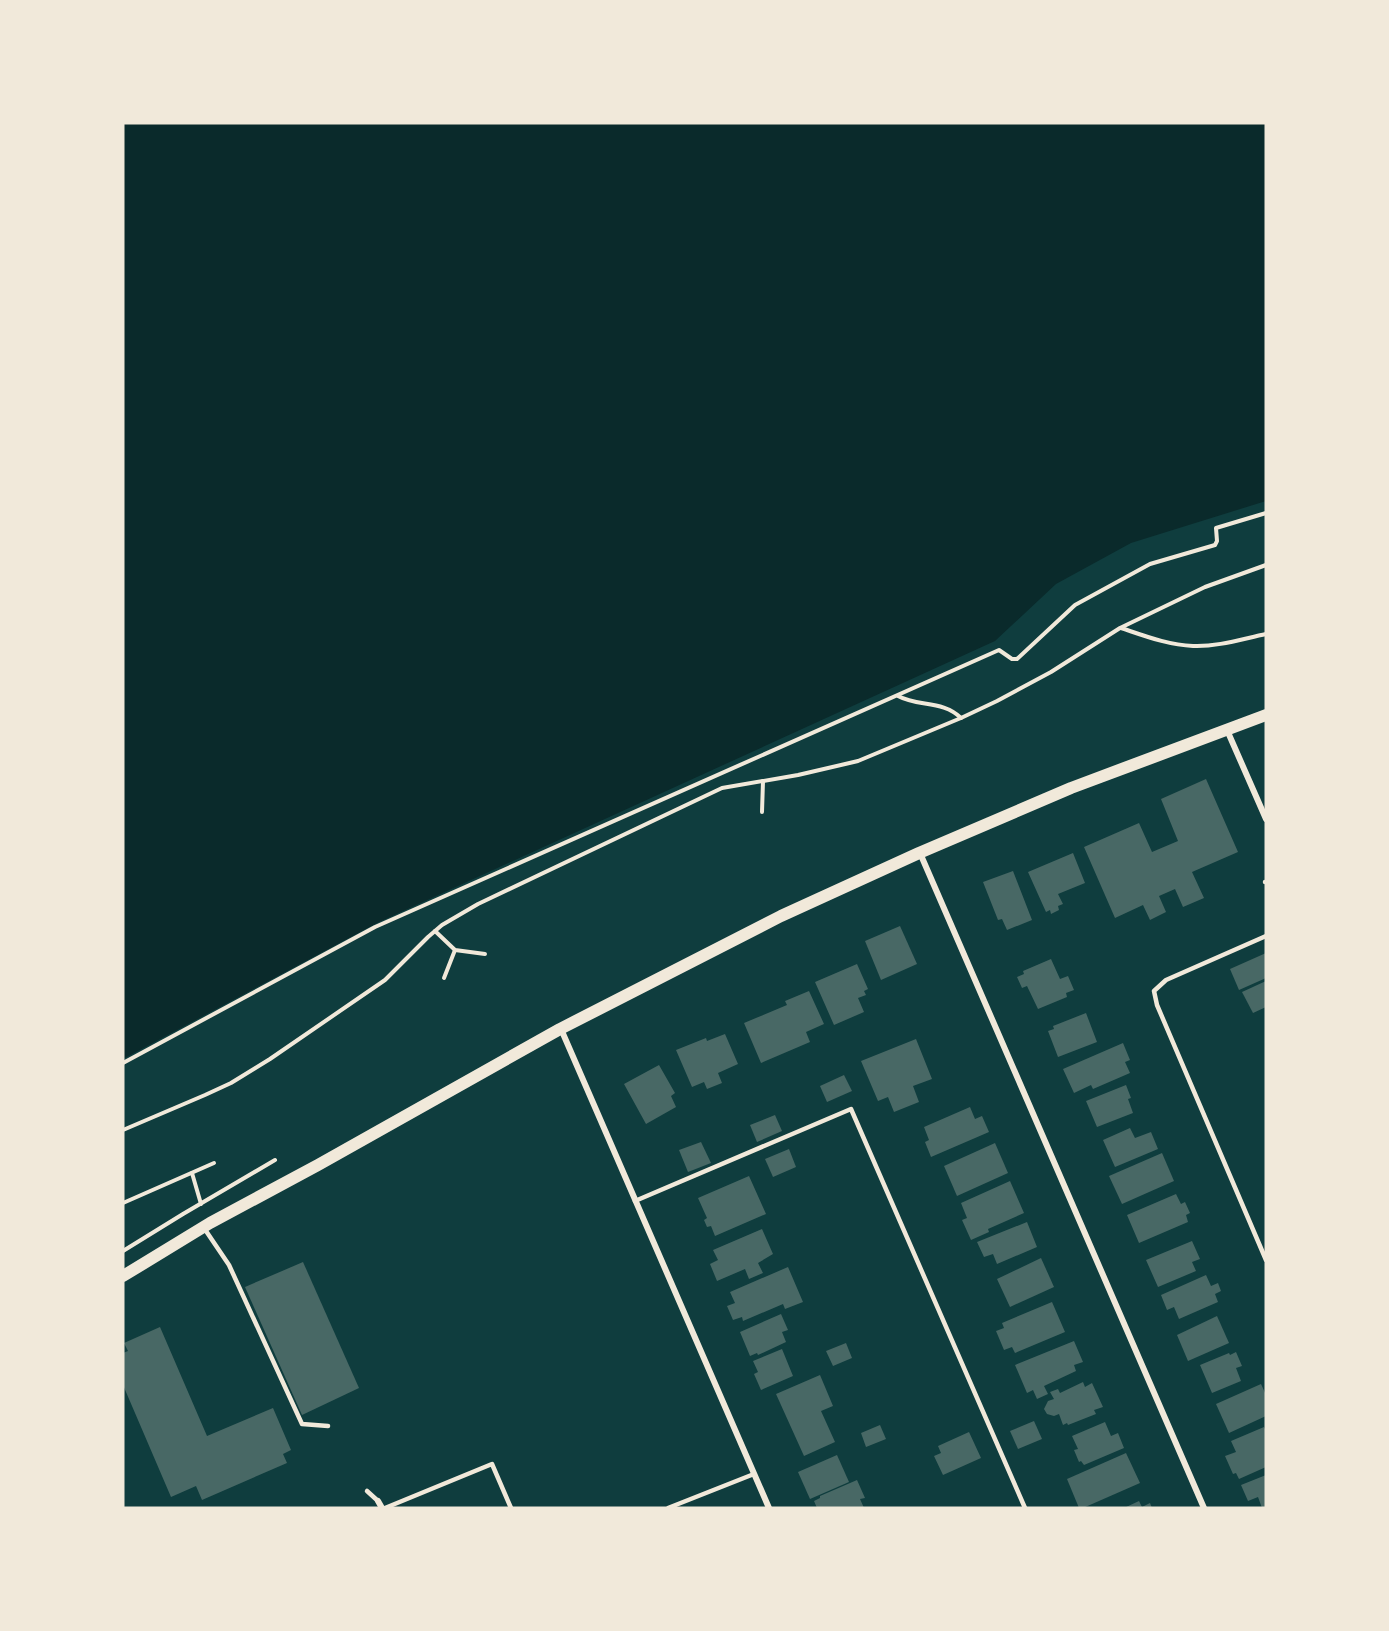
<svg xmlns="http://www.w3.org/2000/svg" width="1389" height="1631" font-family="'Noto Serif',serif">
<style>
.water{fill:#0a2a2b}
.building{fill:#486865}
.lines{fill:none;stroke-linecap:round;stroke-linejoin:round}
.path{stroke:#f1e9da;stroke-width:4}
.service{stroke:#f1e9da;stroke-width:4.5}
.minor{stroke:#f1e9da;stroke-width:6}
.secondary{stroke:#f1e9da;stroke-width:12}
</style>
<rect width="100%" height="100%" fill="#0f3d3e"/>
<!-- water -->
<polygon class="water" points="123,123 1266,123 1266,501 1131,543 1056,584 995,641 377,923 123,1059"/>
<!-- building -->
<g class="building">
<polygon points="1206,779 1238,852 1192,872 1204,898 1183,907 1175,889 1159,896 1166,912 1150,920 1143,905 1115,918 1084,847 1139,823 1152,852 1178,841 1161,799"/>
<polygon points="1073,853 1085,883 1058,894 1063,904 1058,906 1059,910 1051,914 1050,910 1046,912 1028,872"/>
<polygon points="1013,871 1032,920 1007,930 1002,919 998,920 983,882"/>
<polygon points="900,926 917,964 881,980 865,941"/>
<polygon points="1266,953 1266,978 1239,990 1230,969"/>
<polygon points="1051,959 1060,979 1068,976 1074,990 1066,993 1067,997 1038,1009 1027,986 1022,988 1017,977 1024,974 1023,971"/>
<polygon points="857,964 868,989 864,991 866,995 858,998 864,1012 834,1025 815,982"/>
<polygon points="1266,981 1266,1007 1253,1013 1242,992"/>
<polygon points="809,991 824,1024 806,1032 810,1042 761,1063 744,1023 787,1005 785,1001"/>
<polygon points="1086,1013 1097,1042 1058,1057 1048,1031 1054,1029 1053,1026"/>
<polygon points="725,1034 738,1064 718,1073 722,1083 707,1089 704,1082 692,1087 676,1050 706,1038 707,1041"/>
<polygon points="916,1039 932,1079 913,1086 919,1102 894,1112 888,1097 878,1101 861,1061"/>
<polygon points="1123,1043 1130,1060 1125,1062 1130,1073 1093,1089 1091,1085 1074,1093 1063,1069"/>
<polygon points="659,1065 675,1093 671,1096 676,1107 646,1124 624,1084"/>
<polygon points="844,1075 852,1091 827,1102 820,1086"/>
<polygon points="1126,1085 1131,1098 1128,1099 1133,1113 1097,1127 1086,1101"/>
<polygon points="970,1107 975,1119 982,1116 989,1132 931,1157 925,1142 929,1140 924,1127"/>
<polygon points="775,1115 782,1131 757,1142 750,1125"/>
<polygon points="1130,1128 1135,1138 1151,1132 1158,1149 1115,1167 1103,1140"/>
<polygon points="701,1142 711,1163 688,1172 679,1150"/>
<polygon points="995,1143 1008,1173 957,1196 944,1166"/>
<polygon points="789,1149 796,1167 773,1177 765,1159"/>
<polygon points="1162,1153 1174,1181 1122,1204 1109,1176"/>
<polygon points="749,1176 766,1214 715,1236 711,1226 707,1227 704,1220 707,1218 698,1198"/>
<polygon points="1010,1181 1024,1213 988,1229 989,1232 971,1240 962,1220 967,1218 961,1203"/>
<polygon points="1176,1194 1181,1204 1185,1202 1190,1213 1186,1215 1188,1222 1139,1243 1127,1215"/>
<polygon points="1027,1222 1037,1247 997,1264 993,1254 984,1257 977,1242"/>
<polygon points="762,1229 773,1254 758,1263 763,1273 749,1279 745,1269 717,1281 710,1264 718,1260 713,1250"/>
<polygon points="1192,1241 1200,1259 1192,1262 1196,1271 1158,1287 1146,1260"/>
<polygon points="1041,1258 1054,1287 1010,1307 997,1279"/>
<polygon points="303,1262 359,1388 302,1415 245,1287"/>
<polygon points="788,1267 803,1302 785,1309 783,1304 743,1321 742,1317 733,1320 727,1306 735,1303 730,1292"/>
<polygon points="1206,1275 1211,1286 1218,1283 1221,1291 1215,1294 1218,1302 1179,1319 1174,1307 1167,1310 1161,1295"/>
<polygon points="1052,1302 1065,1332 1015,1353 1012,1347 1004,1350 996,1331 1004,1328 1002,1323"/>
<polygon points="781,1314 788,1330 782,1332 786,1342 758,1355 757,1353 750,1356 740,1332"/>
<polygon points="1217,1316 1229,1343 1188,1361 1177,1335"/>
<polygon points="160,1327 207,1436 273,1408 291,1450 283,1454 287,1463 202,1500 196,1486 171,1497 123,1385 123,1353 128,1351 124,1343"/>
<polygon points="1074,1341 1083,1362 1074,1365 1076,1371 1044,1386 1048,1394 1037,1399 1033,1390 1027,1393 1015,1365"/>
<polygon points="846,1343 852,1358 833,1366 826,1351"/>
<polygon points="782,1349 793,1376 761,1390 754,1374 758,1372 753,1361"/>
<polygon points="1236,1352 1242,1366 1236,1368 1241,1381 1212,1393 1200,1365 1229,1353 1230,1355"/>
<polygon points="820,1375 833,1406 821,1411 835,1442 804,1456 776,1394"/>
<polygon points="1083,1382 1085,1387 1092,1383 1103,1407 1094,1410 1096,1414 1068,1425 1067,1423 1063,1425 1059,1414 1054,1416 1047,1414 1044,1409 1048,1401 1054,1399 1050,1392 1058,1389 1060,1393"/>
<polygon points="1261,1384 1266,1395 1266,1416 1229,1433 1216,1404"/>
<polygon points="1034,1421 1042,1439 1018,1449 1010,1431"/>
<polygon points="1105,1422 1111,1436 1118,1433 1124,1448 1084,1465 1081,1461 1079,1462 1074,1450 1078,1449 1072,1436"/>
<polygon points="880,1425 886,1439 866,1447 861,1433"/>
<polygon points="1264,1427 1266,1431 1266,1467 1239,1479 1236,1473 1233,1474 1225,1456 1236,1452 1231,1441"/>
<polygon points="969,1432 981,1458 943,1475 934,1456 941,1453 938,1446"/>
<polygon points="1126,1453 1140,1483 1083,1508 1079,1508 1067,1479"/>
<polygon points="837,1455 849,1482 810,1499 798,1472"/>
<polygon points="1266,1475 1266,1508 1262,1508 1258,1497 1248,1501 1241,1485"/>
<polygon points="857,1480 865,1498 860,1499 864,1508 817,1508 814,1501 820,1498 820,1496"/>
<polygon points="1139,1501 1142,1507 1150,1503 1152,1508 1124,1508"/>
</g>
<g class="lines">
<!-- path -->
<g class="path">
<path d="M 1121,628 C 1145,636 1168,645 1193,646 C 1217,647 1242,639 1266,634"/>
<path d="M 898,696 C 918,707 943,700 961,718"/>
<polyline points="762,812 763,781"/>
<polyline points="435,931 455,950 485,954"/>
<polyline points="444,978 455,950"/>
<polyline points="123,1063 375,927 999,650 1012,659 1017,659 1075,605 1150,564 1215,545 1217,541 1216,528 1266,513"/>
<polyline points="123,1130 205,1095 231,1083 270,1059 385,980 428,937 442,925 478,904 722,788 798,775 858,761 961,718 997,701 1051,672 1120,628 1205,587 1266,565"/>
<polyline points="192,1173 201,1204"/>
<polyline points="123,1203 214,1163"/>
<polyline points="123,1251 183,1214 275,1160"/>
</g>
<!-- service -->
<g class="service">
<polyline points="1265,882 1266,882"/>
<polyline points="1266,936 1166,980 1154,991 1157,1005 1266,1260"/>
<polyline points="635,1201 851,1109 1025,1508"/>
<polyline points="204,1228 229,1265 302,1424 328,1426"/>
<polyline points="367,1491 378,1501"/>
<polyline points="385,1508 492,1464 511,1508"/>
<polyline points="668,1508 754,1474"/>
</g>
<!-- minor -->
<g class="minor">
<polyline points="1227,730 1266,819"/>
<polyline points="920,853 1204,1508"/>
<polyline points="561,1029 769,1508"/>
<polyline points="378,1501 382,1508"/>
</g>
<!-- secondary -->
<polyline class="secondary" points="123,1276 210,1223 318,1165 560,1029 781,916 919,853 1071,788 1266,715"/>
</g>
<!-- border -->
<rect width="1389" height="1631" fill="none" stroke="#f1e9da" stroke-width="249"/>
</svg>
